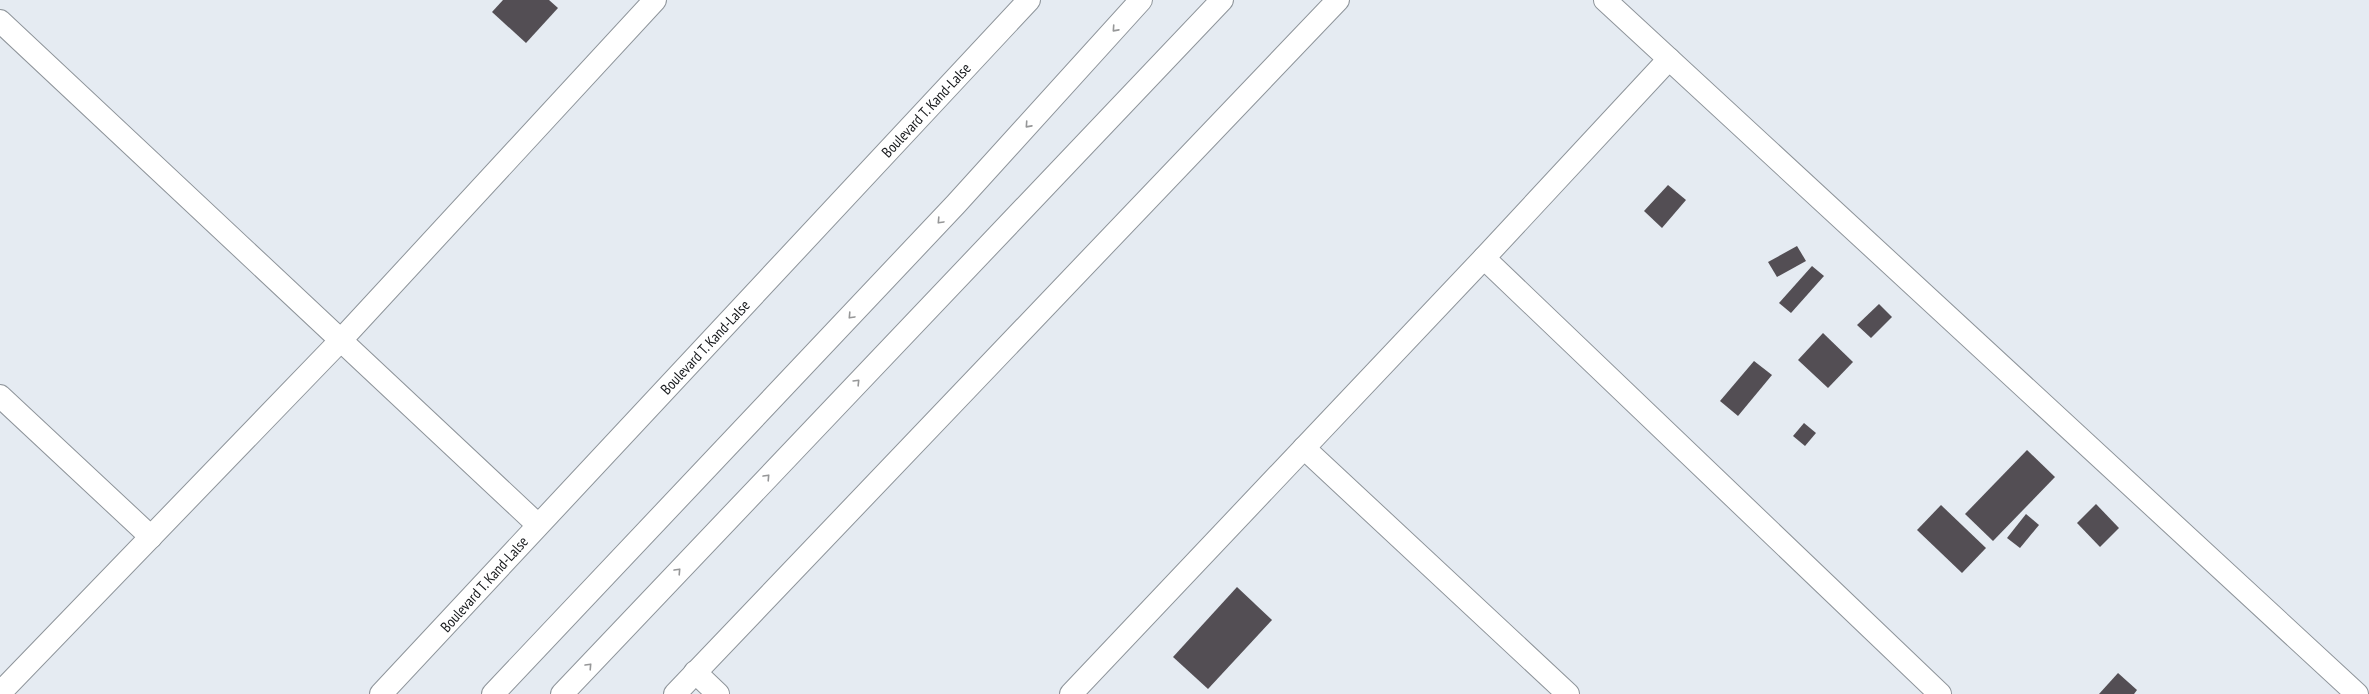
<svg xmlns="http://www.w3.org/2000/svg" width="2369" height="694" font-family="'PT Sans Narrow',sans-serif">
<style>
.building{fill:#534e54}
.lines{fill:none;stroke-linecap:round;stroke-linejoin:round}
.minor-casing{stroke:#8e949a;stroke-width:24}
.major-casing{stroke:#8e949a;stroke-width:24}
.minor{stroke:#fff;stroke-width:22}
.major{stroke:#fff;stroke-width:22}
.oneway{stroke:#969798}
.labels{text-anchor:middle;dominant-baseline:central;stroke-width:4;stroke-linejoin:round;paint-order:stroke}
.street-label{font-size:15px;fill:#16181b;stroke:#fff}
</style>
<rect width="100%" height="100%" fill="#e5ebf2"/>
<!-- building -->
<g class="building">
<polygon points="503,0 549,0 558,8 526,43 492,12"/>
<polygon points="1668,185 1686,200 1662,228 1644,211"/>
<polygon points="1797,246 1806,261 1777,277 1768,262"/>
<polygon points="1812,266 1824,276 1791,313 1779,303"/>
<polygon points="1879,304 1892,317 1871,338 1857,325"/>
<polygon points="1823,333 1853,362 1828,388 1798,360"/>
<polygon points="1754,361 1772,375 1738,416 1720,401"/>
<polygon points="1804,423 1816,433 1805,446 1793,436"/>
<polygon points="2027,450 2055,477 1993,541 1965,514"/>
<polygon points="2096,504 2119,528 2100,547 2077,523"/>
<polygon points="1941,505 1986,548 1962,573 1917,530"/>
<polygon points="2026,514 2039,525 2020,548 2007,538"/>
<polygon points="1237,587 1272,620 1208,689 1173,657"/>
<polygon points="2118,673 2137,690 2134,694 2099,694"/>
</g>
<g class="lines">
<defs>
<g id="minor">
<polyline points="1605,0 2357,694"/>
<polyline points="0,21 538,525"/>
<polyline points="1484,258 1940,694"/>
<polyline points="0,396 151,537"/>
<polyline points="1304,448 1568,694"/>
<polyline points="695,672 718,694"/>
<polyline points="0,693 341,340 655,0"/>
<polyline points="381,694 1029,0"/>
<polyline points="675,694 1338,0"/>
<polyline points="1071,694 1484,258 1669,59"/>
</g>
<g id="major">
<polyline points="493,694 956,204 1141,0"/>
<polyline points="562,694 1222,0"/>
</g>
</defs>
<!-- minor casing -->
<use href="#minor" class="minor-casing"/>
<!-- major casing -->
<use href="#major" class="major-casing"/>
<!-- minor -->
<use href="#minor" class="minor"/>
<!-- major -->
<use href="#major" class="major"/>
</g>
<!-- one-way arrows -->
<defs><path id="oneway-chevron" d="M-2-3.5L2.5 0L-2 3.5" fill="none" stroke-width="1.6" stroke-linecap="round" stroke-linejoin="round"/></defs>
<g class="oneway">
<use href="#oneway-chevron" transform="translate(1115 29) rotate(132)"/>
<use href="#oneway-chevron" transform="translate(1028 125) rotate(132)"/>
<use href="#oneway-chevron" transform="translate(940 221) rotate(133)"/>
<use href="#oneway-chevron" transform="translate(851 316) rotate(133)"/>
<use href="#oneway-chevron" transform="translate(857 382) rotate(-46)"/>
<use href="#oneway-chevron" transform="translate(767 477) rotate(-47)"/>
<use href="#oneway-chevron" transform="translate(678 571) rotate(-47)"/>
<use href="#oneway-chevron" transform="translate(589 666) rotate(-47)"/>
</g>
<g class="labels">
<!-- street labels -->
<g class="street-label">
<text transform="translate(926 110) rotate(-47)">Boulevard T. Kand-Lalse</text>
<text transform="translate(705 347) rotate(-47)">Boulevard T. Kand-Lalse</text>
<text transform="translate(484 584) rotate(-48)">Boulevard T. Kand-Lalse</text>
</g>
</g>
</svg>
